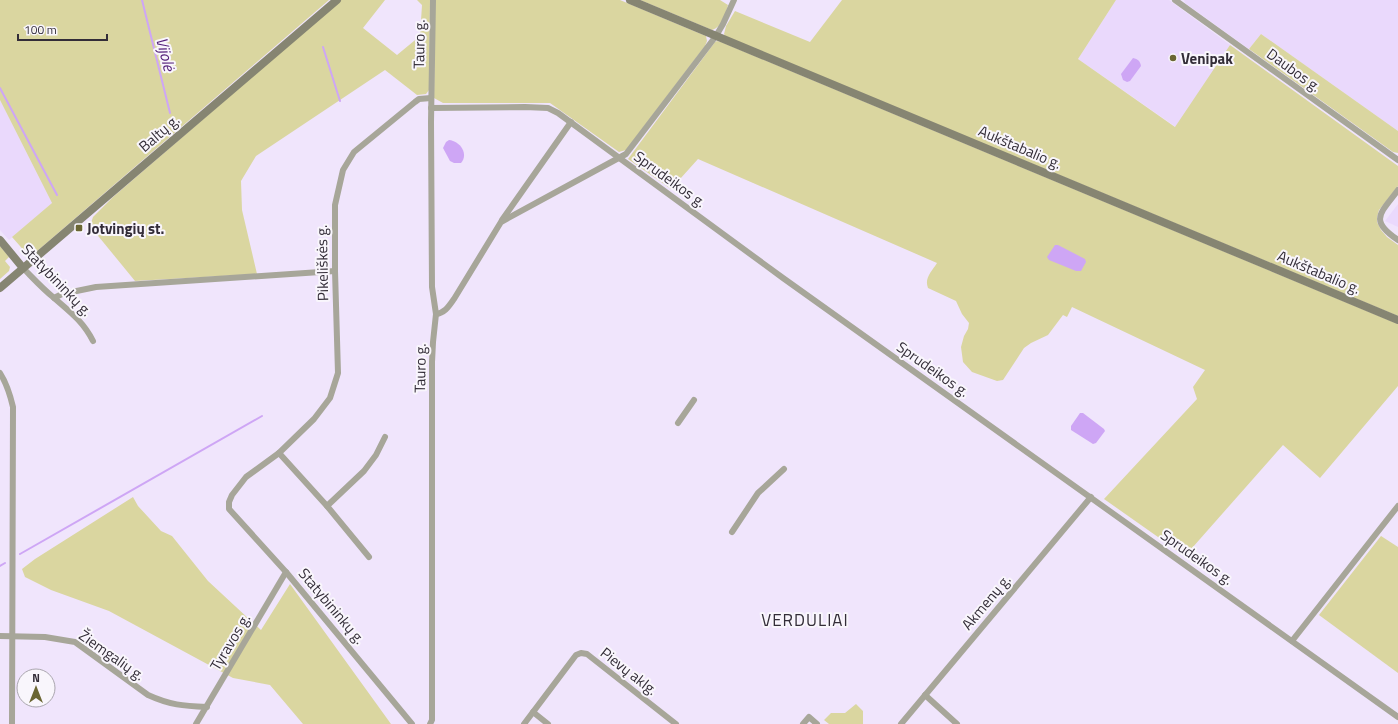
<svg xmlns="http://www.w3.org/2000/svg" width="1398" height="724" font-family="'Titillium Web',sans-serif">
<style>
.built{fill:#ead9fc}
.green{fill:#dad6a0}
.water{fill:#cea6f5}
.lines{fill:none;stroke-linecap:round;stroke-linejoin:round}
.stream{stroke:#cea6f5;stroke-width:2}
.minor{stroke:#a7a699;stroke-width:6}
.secondary{stroke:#868572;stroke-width:8}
.poi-dot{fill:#6b6633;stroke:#f9f6fc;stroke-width:1.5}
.labels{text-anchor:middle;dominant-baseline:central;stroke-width:4;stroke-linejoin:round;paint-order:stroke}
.street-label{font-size:15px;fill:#332d38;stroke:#f9f6fc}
.poi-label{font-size:15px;font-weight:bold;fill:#332d38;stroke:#f9f6fc;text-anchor:start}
.water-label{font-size:16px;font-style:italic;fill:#521e78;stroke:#f9f6fc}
.quarter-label{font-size:17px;letter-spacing:1px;fill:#332d38;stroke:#f9f6fc}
</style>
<rect width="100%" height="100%" fill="#f0e5fc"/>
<!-- built -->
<g class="built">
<polygon points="1116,0 1169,0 1230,45 1176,127 1078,59"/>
<polygon points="1184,0 1398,0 1398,131 1261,34 1249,49 1185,3"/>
<polygon points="0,100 52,203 9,240 0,230"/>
<polygon points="1398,204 1398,227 1385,221"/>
</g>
<!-- green -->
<g class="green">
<polygon points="0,0 329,0 36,252 34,251 27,254 12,237 52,203 0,100"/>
<polygon points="341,0 385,0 363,28 397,55 420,36 422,5 417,0 430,0 429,90 426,94 417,95 385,70 256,156 241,181 242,210 257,274 135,281 90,226 93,217 113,197"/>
<polygon points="435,0 620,0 706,36 707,41 705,46 626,150 619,152 550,103 443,103 434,98"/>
<path d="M 640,0 L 720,0 L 728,5 C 725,15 722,27 712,30 Z"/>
<polygon points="842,0 1116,0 1078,59 1175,127 1230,45 1398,166 1398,186 1379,210 1377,217 1377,222 1381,230 1387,237 1398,245 1398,316 725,36 724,34 726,26 735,11 810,42"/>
<polygon points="1261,34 1398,131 1398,153 1393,152 1249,49"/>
<path d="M 717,41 L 721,42 L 1398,324 L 1398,386 L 1320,478 L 1283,445 L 1185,556 L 1104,499 L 1197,399 L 1193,387 L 1205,370 L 1072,307 L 1067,317 L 1063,315 L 1048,335 L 1031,343 L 1024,348 L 1003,380 L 997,381 L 972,372 L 963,362 L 961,347 L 964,336 L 968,329 L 969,323 L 962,314 L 956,301 L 928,288 C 924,278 932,271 937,263 L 698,159 L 671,189 L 628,159 L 715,42 Z"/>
<polygon points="0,246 9,257 5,261 10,267 9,271 0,279"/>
<polygon points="133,497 138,506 161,531 172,536 208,581 261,630 290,584 391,724 303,724 270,685 233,678 109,611 51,590 25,577 22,569 35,559"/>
<polygon points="1381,536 1398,547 1398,673 1319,615"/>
<polygon points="856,704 863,711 863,724 829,724 824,720 831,713 845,713"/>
</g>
<!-- water -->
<g class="water">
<path d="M 1133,58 C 1138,59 1140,61 1141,66 L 1130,81 L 1127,82 L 1123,80 L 1121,74 Z"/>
<path d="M 449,140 C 460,141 469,154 461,163 L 454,163 L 450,161 L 443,148 L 446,142 Z"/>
<polygon points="1055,245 1058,245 1085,259 1086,262 1081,271 1076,271 1049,260 1047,257"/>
<polygon points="1080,413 1083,413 1104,429 1105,431 1096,443 1093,444 1071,430 1071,426"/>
</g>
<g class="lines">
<!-- stream -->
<g class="stream">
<polyline points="142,0 170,113"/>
<polyline points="323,47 340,101"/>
<polyline points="0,88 57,195"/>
<polyline points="20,554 262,416"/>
<polyline points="0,566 5,563"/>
</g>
<!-- minor -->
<g class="minor">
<polyline points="1175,0 1398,160"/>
<polyline points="431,108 525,107 548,108 558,113 783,278 1398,717"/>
<path d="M 1398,190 C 1381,213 1368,220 1398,240"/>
<polyline points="502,220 571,122"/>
<path d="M 23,268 C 33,278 42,288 53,297 C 69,311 83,321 93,341"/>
<polyline points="54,298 62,294 96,287 335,271"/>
<path d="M 436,314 C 445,313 449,306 454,299 L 501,222 L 626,154 L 716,36 L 723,24 L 734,0"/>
<path d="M 0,373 C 7,384 10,394 13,407 L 12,724"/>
<polyline points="678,423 694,400"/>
<polyline points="279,453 327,506 369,557"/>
<polyline points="327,506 364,471 376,455 385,437"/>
<polyline points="732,532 758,493 784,469"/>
<path d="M 0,636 L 45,637 L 75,642 L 148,695 C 170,705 183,706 207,707"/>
<polyline points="1292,641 1398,506"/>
<polyline points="925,695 957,724"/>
<polyline points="533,712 548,724"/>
<polyline points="196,724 286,572"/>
<polyline points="412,724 286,572 229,509 229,502 232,495 246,477 279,453 314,419 330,398 338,373 335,271 335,205 343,170 354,152 415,102 419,99 431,98"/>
<polyline points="430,724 432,720 432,362 433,342 436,314 432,287 431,122 433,0"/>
<polyline points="524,724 576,655 581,653 587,654 676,724"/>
<polyline points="803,724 809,717 817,724"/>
<polyline points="901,724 1091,497"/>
</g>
<!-- secondary -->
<g class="secondary">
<polyline points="630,0 1398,320"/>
<polyline points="0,240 23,268"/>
<polyline points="0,288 337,0"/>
</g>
</g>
<!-- markers -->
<g class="poi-dot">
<circle cx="1173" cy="58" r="4"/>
<rect x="75" y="224" width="8" height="8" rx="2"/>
</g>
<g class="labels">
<!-- street labels -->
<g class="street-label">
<text transform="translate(419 44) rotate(-89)">Tauro g.</text>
<text transform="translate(1294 70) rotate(36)">Daubos g.</text>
<text transform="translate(159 133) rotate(-41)">Baltų g.</text>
<text transform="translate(1020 147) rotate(23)">Aukštabalio g.</text>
<text transform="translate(670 179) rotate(36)">Sprudeikos g.</text>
<text transform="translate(322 263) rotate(-91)">Pikeliškės g.</text>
<text transform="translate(1319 272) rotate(23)">Aukštabalio g.</text>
<text transform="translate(57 280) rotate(46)">Statybininkų g.</text>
<text transform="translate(420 368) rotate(-89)">Tauro g.</text>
<text transform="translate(933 369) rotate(35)">Sprudeikos g.</text>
<text transform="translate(1197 557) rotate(35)">Sprudeikos g.</text>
<text transform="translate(986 602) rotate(-50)">Akmenų g.</text>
<text transform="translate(332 606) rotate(50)">Statybininkų g.</text>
<text transform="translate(230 642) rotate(-59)">Tyravos g.</text>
<text transform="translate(112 655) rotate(35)">Žiemgalių g.</text>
<text transform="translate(629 671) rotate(38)">Pievų aklg.</text>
</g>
<!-- poi labels -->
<g class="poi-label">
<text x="1181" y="58">Venipak</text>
<text x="87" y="228">Jotvingių st.</text>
</g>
<!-- water labels -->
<g class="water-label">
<text transform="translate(166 54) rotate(76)">Vijolė</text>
</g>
<!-- quarter labels -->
<g class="quarter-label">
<text x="805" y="620">VERDULIAI</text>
</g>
</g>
<!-- north arrow -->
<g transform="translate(36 688)"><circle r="19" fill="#f9f6fc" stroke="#aaa6ae"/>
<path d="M0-3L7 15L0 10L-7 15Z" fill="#6b6633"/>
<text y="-6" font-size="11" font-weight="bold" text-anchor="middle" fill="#332d38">N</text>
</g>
<!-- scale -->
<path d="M18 34v6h89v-6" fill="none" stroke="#332d38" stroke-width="2"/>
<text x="24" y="34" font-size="12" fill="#332d38" stroke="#f9f6fc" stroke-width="3" paint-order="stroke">100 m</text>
</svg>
